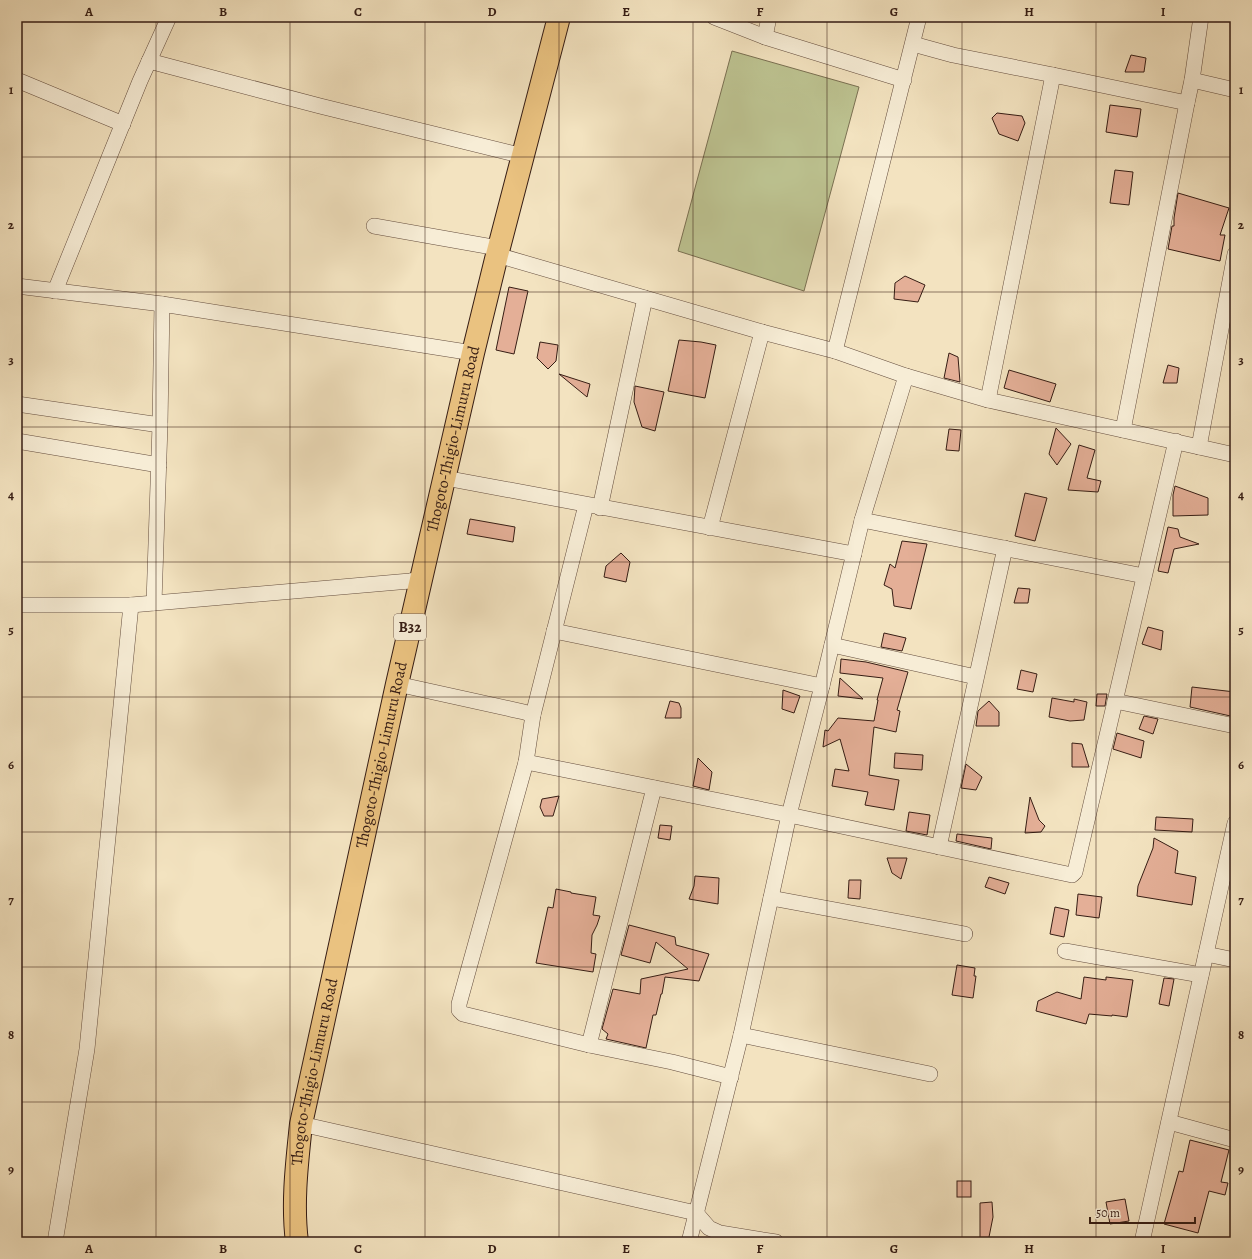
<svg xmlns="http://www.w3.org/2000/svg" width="1252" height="1259" font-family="Alegreya,serif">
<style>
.green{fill:#bdc391;stroke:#7a7052}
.building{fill:#e4af97;stroke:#361d14}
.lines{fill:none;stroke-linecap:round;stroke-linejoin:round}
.street-casing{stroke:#654e3f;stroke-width:16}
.highway-casing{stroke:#361d14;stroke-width:24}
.street{stroke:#f7edd6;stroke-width:15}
.highway{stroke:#eac280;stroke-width:22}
.grid{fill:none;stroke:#361d14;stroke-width:1;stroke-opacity:0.55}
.labels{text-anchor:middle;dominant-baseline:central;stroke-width:3;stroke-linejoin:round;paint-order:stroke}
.shield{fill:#f7edd6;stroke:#705b4e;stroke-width:1}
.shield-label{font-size:15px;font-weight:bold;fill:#361d14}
.street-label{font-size:16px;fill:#361d14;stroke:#f7edd6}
.neatline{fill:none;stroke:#361d14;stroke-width:1.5}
.grid-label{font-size:13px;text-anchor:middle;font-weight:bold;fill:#361d14}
</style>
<rect width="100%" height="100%" fill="#f3e3c0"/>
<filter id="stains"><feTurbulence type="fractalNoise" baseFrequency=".005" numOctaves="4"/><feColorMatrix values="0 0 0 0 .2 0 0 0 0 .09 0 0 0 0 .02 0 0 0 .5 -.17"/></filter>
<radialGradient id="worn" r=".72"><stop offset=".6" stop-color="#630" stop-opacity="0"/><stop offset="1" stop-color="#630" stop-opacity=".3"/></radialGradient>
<!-- green -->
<polygon class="green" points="732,51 859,87 804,291 678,251"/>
<!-- building -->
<g class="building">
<polygon points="1131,55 1146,58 1144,72 1125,72"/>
<polygon points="1110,105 1141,109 1137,137 1106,132"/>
<polygon points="997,113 1022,116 1025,123 1018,141 999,134 992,118"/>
<polygon points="1115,170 1133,172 1129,205 1110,203"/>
<polygon points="1178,193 1229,208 1220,235 1225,235 1220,261 1168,249 1172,226 1174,226 1174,218"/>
<polygon points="905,276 925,285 918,302 894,299 895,283"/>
<polygon points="509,287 528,291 514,354 496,350"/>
<polygon points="679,340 701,342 716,345 705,398 668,391"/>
<polygon points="540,342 558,345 556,361 548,369 537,358"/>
<polygon points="949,353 958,357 960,382 944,378"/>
<polygon points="1168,365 1179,368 1177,383 1163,383"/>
<polygon points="1009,370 1056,384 1050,402 1004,388"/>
<polygon points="559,374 590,384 587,397"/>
<polygon points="635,386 664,392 655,431 642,427 634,402"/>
<polygon points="1056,428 1071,444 1057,465 1049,454"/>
<polygon points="949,429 961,430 959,451 946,450"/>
<polygon points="1079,445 1095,450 1087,478 1101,481 1098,492 1068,490"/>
<polygon points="1175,486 1208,498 1208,515 1173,516 1173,495"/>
<polygon points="1025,493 1047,498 1035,541 1015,536"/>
<polygon points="470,519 515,527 513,542 467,534"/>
<polygon points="1168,527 1178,529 1180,537 1199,544 1174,549 1168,573 1158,571"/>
<polygon points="902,541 927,544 911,609 894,606 892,589 884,585 890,564 895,568"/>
<polygon points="621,553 630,562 626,582 604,577 606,566"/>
<polygon points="1018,588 1030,589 1028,603 1014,603"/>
<polygon points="1148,627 1163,631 1161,650 1142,644"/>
<polygon points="884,633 906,638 902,651 881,647"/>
<polygon points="841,659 866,662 908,672 897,710 900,711 896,732 874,727 869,775 899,780 894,810 865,805 868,792 832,786 835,769 849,771 840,739 823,747 825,730 828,731 838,718 874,721 878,700 877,700 883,678 840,673"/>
<polygon points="1021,670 1037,674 1033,692 1017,689"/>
<polygon points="840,678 863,699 838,696"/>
<polygon points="1192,687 1235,692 1235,717 1190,707"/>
<polygon points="783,690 800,696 794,713 782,709"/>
<polygon points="1097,694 1107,694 1105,706 1096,706"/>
<polygon points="1052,698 1074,702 1074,699 1087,702 1084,720 1070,721 1049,717"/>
<polygon points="670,701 679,703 681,708 681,718 665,718"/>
<polygon points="989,701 999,712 999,726 976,726 978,711"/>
<polygon points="1144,716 1158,719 1153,734 1139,729"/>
<polygon points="1117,733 1144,741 1141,758 1113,749"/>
<polygon points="1072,743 1082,744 1089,767 1072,767"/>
<polygon points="895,753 923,755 922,770 894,768"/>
<polygon points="698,758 712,772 709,790 693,786"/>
<polygon points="966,764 982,777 976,790 961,788"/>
<polygon points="559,796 553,816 544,816 540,807 542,799"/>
<polygon points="1030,797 1039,820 1045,826 1041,832 1025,833"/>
<polygon points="909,812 930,815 927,835 906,831"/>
<polygon points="1156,817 1193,819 1192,832 1155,830"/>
<polygon points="660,825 672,826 670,840 658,838"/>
<polygon points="957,834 992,838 991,849 956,841"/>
<polygon points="1154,838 1178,851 1175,873 1196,877 1192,905 1137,896 1138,886 1153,848"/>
<polygon points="887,858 907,858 901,879 892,873"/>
<polygon points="695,876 719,878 718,904 689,899 694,886"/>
<polygon points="989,877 1009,883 1005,894 985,887"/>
<polygon points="849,880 861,880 860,899 848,898"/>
<polygon points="556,889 571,892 571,893 596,897 593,915 600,916 597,925 592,935 591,953 596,954 593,972 536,963 548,907 553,908"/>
<polygon points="1078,894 1102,897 1099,918 1076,915"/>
<polygon points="1055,907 1069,910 1064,937 1050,934"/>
<polygon points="629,925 675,937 676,945 709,954 699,981 665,977 662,994 661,994 656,1015 653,1015 646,1048 606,1039 608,1034 602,1029 613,989 640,994 641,979 688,969 656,942 650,963 621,955"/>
<polygon points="957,965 975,968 974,976 976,976 973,998 952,995"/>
<polygon points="1084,977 1106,980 1106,977 1133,980 1127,1017 1112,1015 1112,1016 1089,1014 1086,1024 1036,1011 1038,1001 1057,992 1081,999"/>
<polygon points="1164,978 1174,979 1169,1006 1159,1004"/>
<polygon points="1190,1140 1229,1150 1221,1182 1228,1183 1225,1195 1209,1191 1198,1233 1164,1224 1179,1171 1183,1172"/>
<rect x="957" y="1181" width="14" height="16"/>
<polygon points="1125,1199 1129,1221 1110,1224 1106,1202"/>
<polygon points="992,1202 993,1217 988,1242 980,1242 980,1203"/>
</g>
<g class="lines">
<defs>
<g id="street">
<polyline points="714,17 765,37 904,80"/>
<polyline points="765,37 769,17"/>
<polyline points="913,44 953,55 1053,75"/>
<polyline points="149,61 320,106 523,156"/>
<polyline points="17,80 123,124"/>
<polyline points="1192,80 1235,90"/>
<polyline points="374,226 498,248"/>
<polyline points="497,255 762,332 835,351 906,376 988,400 1235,455"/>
<polyline points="17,286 162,304"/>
<polyline points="55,291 140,81 169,17"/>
<polyline points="835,351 919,17"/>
<polyline points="988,400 1053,75 1187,103"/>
<polyline points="17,404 160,425"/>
<polyline points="1123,430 1187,103 1192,80 1201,17"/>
<polyline points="17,441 159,465"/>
<polyline points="1199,447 1235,254"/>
<polyline points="445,478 854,554"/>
<polyline points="586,505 533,715 526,762 459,1004 459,1010 463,1014 589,1045 672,1062 731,1077"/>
<polyline points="600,508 645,298"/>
<polyline points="862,520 1144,576"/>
<polyline points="710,528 762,332"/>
<polyline points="154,603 160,425 162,304 473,353"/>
<polyline points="17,605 131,605"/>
<polyline points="554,631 822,686"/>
<polyline points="832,645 976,677"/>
<polyline points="397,684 524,712 533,715"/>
<polyline points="1115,701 1235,726"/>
<polyline points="526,762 789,815 1072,875 1075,872 1176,441"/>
<polyline points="939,847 1005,548"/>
<polyline points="771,898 965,934"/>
<polyline points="1065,951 1201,975"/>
<polyline points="1206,954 1235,960"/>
<polyline points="741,1035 930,1074"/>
<polyline points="589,1045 654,788"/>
<polyline points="1169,1122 1235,1140"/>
<polyline points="301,1124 696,1213 709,1228 720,1233 776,1242"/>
<polyline points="55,1242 87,1049 131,605 410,581 422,579"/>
<polyline points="689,1242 741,1035 789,815 822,686 862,520 906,376"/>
<polyline points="1142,1242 1235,823"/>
</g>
<g id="highway">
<path id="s1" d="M 297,1242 C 292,1203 297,1163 301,1124 L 397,684 L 473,353 L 497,255 L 559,17"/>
</g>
</defs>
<!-- street casing -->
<use href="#street" class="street-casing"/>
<!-- highway casing -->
<use href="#highway" class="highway-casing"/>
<!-- street -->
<use href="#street" class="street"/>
<!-- highway -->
<use href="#highway" class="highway"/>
</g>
<!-- grid -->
<path class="grid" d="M 156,17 L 156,1242M 290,17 L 290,1242M 425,17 L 425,1242M 559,17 L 559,1242M 693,17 L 693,1242M 827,17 L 827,1242M 962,17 L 962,1242M 1096,17 L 1096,1242M 17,157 L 1235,157M 17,292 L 1235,292M 17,427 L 1235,427M 17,562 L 1235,562M 17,697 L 1235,697M 17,832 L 1235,832M 17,967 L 1235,967M 17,1102 L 1235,1102"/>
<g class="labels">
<!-- shield labels -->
<rect class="shield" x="394" y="614" width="32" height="26" rx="3"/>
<g class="shield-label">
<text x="410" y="627">B32</text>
</g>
<!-- street labels -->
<g class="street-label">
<text stroke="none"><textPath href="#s1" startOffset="820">Thogoto-Thigio-Limuru Road</textPath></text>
<text stroke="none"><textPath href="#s1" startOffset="496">Thogoto-Thigio-Limuru Road</textPath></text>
<text stroke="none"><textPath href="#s1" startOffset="172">Thogoto-Thigio-Limuru Road</textPath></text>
</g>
</g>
<!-- margin -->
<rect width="1252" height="1259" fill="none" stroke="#f3e3c0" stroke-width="44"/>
<!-- scale -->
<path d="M1090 1217v6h105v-6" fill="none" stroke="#361d14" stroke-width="2"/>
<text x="1096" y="1217" font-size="12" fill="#361d14" stroke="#f7edd6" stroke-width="3" paint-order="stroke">50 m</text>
<rect x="22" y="22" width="1208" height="1215" class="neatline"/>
<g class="grid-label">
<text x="89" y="16">A</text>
<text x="223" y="16">B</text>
<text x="358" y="16">C</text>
<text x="492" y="16">D</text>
<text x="626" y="16">E</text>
<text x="760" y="16">F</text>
<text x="894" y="16">G</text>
<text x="1029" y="16">H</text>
<text x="1163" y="16">I</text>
<text x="11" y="94">1</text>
<text x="1241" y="94">1</text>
<text x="11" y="229">2</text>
<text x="1241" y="229">2</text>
<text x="11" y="364">3</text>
<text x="1241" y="364">3</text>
<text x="11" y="499">4</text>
<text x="1241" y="499">4</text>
<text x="11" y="634">5</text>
<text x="1241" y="634">5</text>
<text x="11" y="769">6</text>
<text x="1241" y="769">6</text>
<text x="11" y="904">7</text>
<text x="1241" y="904">7</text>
<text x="11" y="1039">8</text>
<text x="1241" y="1039">8</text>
<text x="11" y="1174">9</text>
<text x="1241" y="1174">9</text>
<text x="89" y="1253">A</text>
<text x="223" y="1253">B</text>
<text x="358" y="1253">C</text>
<text x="492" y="1253">D</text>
<text x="626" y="1253">E</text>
<text x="760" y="1253">F</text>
<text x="894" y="1253">G</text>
<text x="1029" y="1253">H</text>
<text x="1163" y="1253">I</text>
</g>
<rect width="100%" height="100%" filter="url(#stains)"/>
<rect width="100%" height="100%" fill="url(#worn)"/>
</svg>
